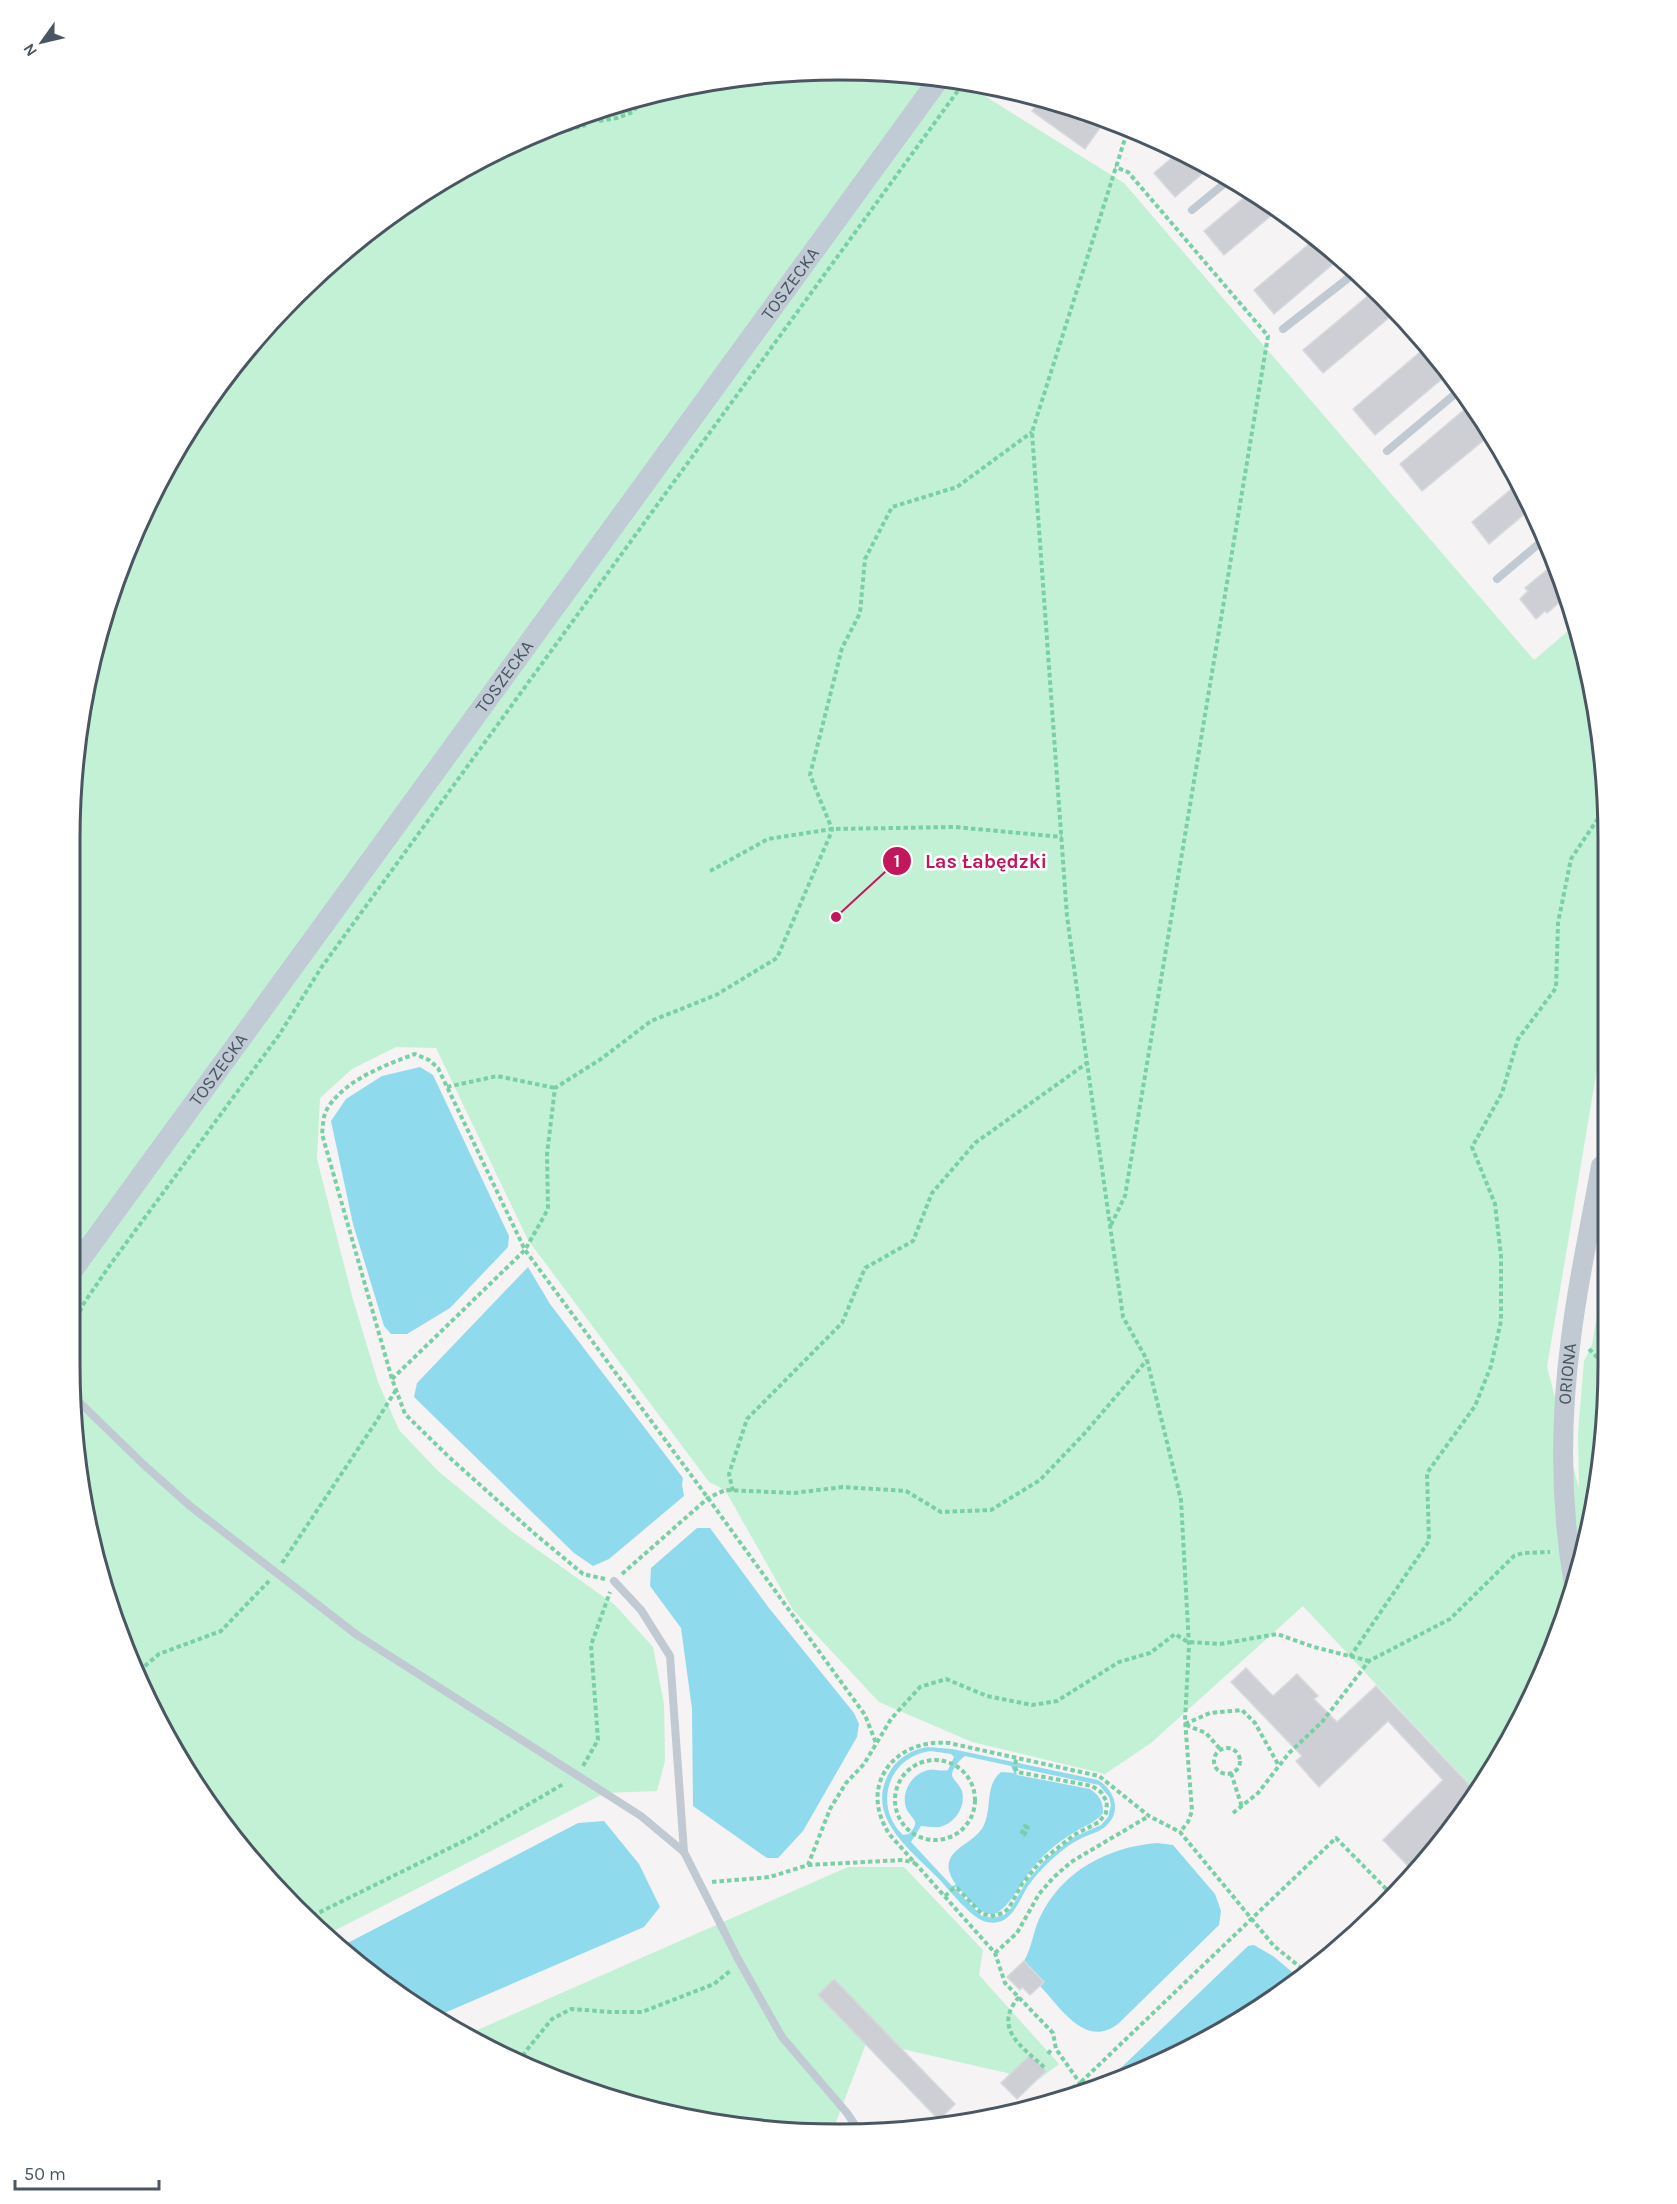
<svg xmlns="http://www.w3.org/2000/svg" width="1677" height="2204" font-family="Karla,sans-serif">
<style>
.green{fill:#c3f1d5}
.water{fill:#90daee;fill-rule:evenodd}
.building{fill:#cdcfd5;stroke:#d7d9de;stroke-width:1.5}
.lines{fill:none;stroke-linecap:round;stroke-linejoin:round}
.path{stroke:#7ad0a6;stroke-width:4;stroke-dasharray:4.5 3;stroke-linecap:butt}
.service{stroke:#c1cad2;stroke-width:8}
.tertiary{stroke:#c1cad2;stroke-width:20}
.secondary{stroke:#c1cbd6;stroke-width:21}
.labels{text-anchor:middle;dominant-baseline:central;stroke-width:5;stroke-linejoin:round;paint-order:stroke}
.street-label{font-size:18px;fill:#4a5661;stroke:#fff}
.rim{fill:none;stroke:#4a5661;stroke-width:3}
.leader{fill:none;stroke:#c2185b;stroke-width:2}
.callout-dot{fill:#c2185b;stroke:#fff;stroke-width:2}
.mark-label{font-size:18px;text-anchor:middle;font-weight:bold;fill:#fff}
.callout-label{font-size:20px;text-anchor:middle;font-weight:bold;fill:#c2185b;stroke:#fff;stroke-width:5;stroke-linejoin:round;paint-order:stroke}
</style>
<rect width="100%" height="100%" fill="#f5f3f3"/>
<!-- green -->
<g class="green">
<polygon points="838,69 961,81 1124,183 1534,660 1575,625 1601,738 1601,1045 1547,1367 1579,1489 1578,1433 1584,1361 1592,1345 1601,1291 1601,1466 1567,1613 1505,1751 1476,1791 1303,1606 1151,1743 1105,1774 972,1742 879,1702 793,1610 725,1490 709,1482 528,1240 436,1048 396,1047 352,1069 320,1098 317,1159 352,1296 378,1382 399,1430 438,1471 511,1531 615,1605 653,1647 664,1704 665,1761 657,1791 605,1793 324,1936 295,1910 172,1751 95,1565 69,1365 71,789 95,639 149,498 228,370 295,294 411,199 544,128 688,84"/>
<polygon points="848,1867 904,1867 983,1950 979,1975 1059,2064 1038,2080 867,2041 833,2130 689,2120 498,2055 466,2035"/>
</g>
<!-- water -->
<g class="water">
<polygon points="420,1067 433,1075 509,1236 508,1247 450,1308 407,1334 391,1334 384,1326 353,1224 331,1121 346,1099 382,1076"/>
<polygon points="528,1267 550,1304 683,1478 682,1485 684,1496 609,1559 593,1566 574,1553 414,1397 417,1383"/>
<polygon points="697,1528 710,1528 769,1608 854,1713 859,1724 857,1737 803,1831 778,1858 767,1858 693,1806 692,1709 681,1628 650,1586 651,1568"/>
<path d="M 927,1747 L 952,1749 L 1098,1780 C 1115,1790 1122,1812 1106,1826 C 1100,1832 1090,1834 1082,1838 C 1069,1844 1056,1855 1046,1865 C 1039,1872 1033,1879 1028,1886 C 1018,1902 1011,1927 987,1922 C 971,1919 949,1889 937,1877 C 911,1850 866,1818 888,1775 C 896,1759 910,1750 927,1747 ZM 931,1751 L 951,1754 L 954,1757 L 948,1770 C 941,1772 933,1768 925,1771 C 910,1776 900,1795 907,1810 C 909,1814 914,1818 915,1822 C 916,1826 912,1831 909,1834 L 903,1835 C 872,1805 889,1756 931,1751 ZM 965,1756 L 1011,1766 L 1014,1773 L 1001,1772 C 984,1786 993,1808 983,1827 C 975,1841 956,1846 950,1859 C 946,1869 951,1877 956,1885 L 952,1886 L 911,1842 L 921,1826 C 927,1826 933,1828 940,1827 C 955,1823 966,1807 962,1791 C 960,1785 953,1780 952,1775 C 952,1769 960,1759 965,1756 ZM 1015,1767 L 1099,1785 L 1109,1797 L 1111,1805 L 1108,1817 L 1101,1825 L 1074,1837 L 1046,1859 L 1026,1882 L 1012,1907 L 1004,1915 L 993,1918 L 982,1916 L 954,1888 L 958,1887 C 966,1896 980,1916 993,1914 C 1007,1913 1024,1877 1034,1866 C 1045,1853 1058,1842 1073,1833 C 1084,1826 1095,1823 1103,1813 C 1103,1801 1100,1796 1090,1789 L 1017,1775 Z"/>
<polygon points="604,1821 639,1864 660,1907 644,1927 435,2017 370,1976 338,1948 578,1823"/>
<path d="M 1157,1843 L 1173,1845 L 1215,1894 L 1221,1911 L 1219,1925 L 1119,2023 C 1086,2050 1061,2008 1040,1986 L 1043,1982 L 1024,1961 C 1032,1948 1033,1931 1040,1917 C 1062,1871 1108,1847 1157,1843 Z"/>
<polygon points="1254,1945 1273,1956 1298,1977 1266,2005 1102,2086 1248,1946"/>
</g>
<!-- building -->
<g class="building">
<polygon points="1041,100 1057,104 1083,123 1089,114 1106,119 1085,149 1032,111"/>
<polygon points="1179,152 1209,168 1175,197 1154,173"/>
<polygon points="1252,191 1266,198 1279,209 1224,255 1204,231"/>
<polygon points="1315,239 1339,259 1274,314 1254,290"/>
<polygon points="1376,289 1397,311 1323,373 1303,350"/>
<polygon points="1426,347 1448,374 1375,435 1353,409"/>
<polygon points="1472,403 1478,411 1490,435 1422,491 1400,464"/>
<polygon points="1515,486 1528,511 1489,544 1472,522"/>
<polygon points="1554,564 1568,595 1547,613 1545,611 1536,619 1520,599 1528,591 1525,588"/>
<polygon points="1246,1668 1273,1696 1297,1674 1318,1696 1314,1699 1337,1722 1376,1686 1475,1791 1462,1810 1408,1866 1383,1840 1443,1780 1388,1721 1319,1787 1296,1761 1302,1756 1231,1682"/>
<polygon points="1024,1961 1044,1982 1030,1995 1022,1987 1020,1990 1007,1977"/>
<polygon points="834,1979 955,2104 939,2120 818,1995"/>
<polygon points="1030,2055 1046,2071 1017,2099 1001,2083"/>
</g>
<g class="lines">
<!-- path -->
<g class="path">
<polyline points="669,90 674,91 703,82"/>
<polyline points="599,121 617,118 633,112 644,97"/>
<polyline points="1129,126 1032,432 1067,916 1087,1063 1123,1317 1147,1360 1181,1500 1189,1646 1185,1720 1192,1811 1188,1822 1180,1832"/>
<polyline points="510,146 586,125"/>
<polyline points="710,871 768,839 832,829 955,827 1062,837"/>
<polyline points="447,1087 497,1076 555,1088"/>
<polyline points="1111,1225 1125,1196 1268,336 1128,172 1115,167"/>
<polyline points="69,1340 82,1306 110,1265 279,1035 321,968 965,81"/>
<polyline points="1589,1349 1601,1361"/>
<polyline points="392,1379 525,1250 548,1209 547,1154 555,1088 601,1059 651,1021 716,995 777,958 831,833 832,829 810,775 842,648 860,613 865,559 892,507 957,487 1032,432"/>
<polyline points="733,1491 729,1474 747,1419 842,1323 865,1268 913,1241 932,1193 975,1143 1087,1063"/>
<polyline points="282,1563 374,1425 396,1390"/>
<polyline points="622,1574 708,1498 725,1490 794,1493 843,1487 906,1491 941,1512 991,1510 1040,1480 1084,1434 1147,1360"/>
<path d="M 605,1579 L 583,1574 L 535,1534 L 449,1457 L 405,1414 L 392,1379 L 322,1134 C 323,1126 323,1117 326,1111 C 342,1081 385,1065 415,1054 L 429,1060 L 438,1068 L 525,1250 L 708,1498 L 865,1715 L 876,1743"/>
<polyline points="1350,1657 1429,1541 1427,1473 1475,1406 1491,1366 1501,1321 1501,1256 1495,1204 1472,1147 1502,1093 1518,1039 1556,988 1558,923 1571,859 1601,814"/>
<polyline points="139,1671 159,1654 221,1631 269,1581"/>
<polyline points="1185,1724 1210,1713 1242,1710 1255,1723 1279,1766"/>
<polyline points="1186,1725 1206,1733 1220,1749"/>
<circle cx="1227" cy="1761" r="13"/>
<circle cx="935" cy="1800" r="40"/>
<polyline points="583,1766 598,1740 591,1645 610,1592"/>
<polyline points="1231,1773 1242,1807"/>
<polyline points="1233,1813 1258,1793 1289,1753 1322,1722 1369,1661 1450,1619 1514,1556 1523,1553 1550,1552"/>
<polygon points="1025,1826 1028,1828 1024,1835 1021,1834"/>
<polyline points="808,1865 903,1860 915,1863"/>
<polyline points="712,1882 770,1877 808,1865 830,1809 846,1783 864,1764 891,1719 920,1687 946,1679 987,1696 1032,1705 1057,1701 1119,1662 1150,1653 1175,1634 1188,1642 1220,1644 1277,1634 1314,1647 1369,1661"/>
<polyline points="945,1896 954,1888 957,1888 982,1914 993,1916 1003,1913 1009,1908 1022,1884 1040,1862 1074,1835 1099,1822 1106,1813 1107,1802 1101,1792 1092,1786 1017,1772 1015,1767 1016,1758"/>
<polyline points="306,1919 474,1836 565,1783"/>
<polyline points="995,1953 1017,1933 1039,1894 1053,1878 1071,1862 1149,1816"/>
<path d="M 1019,1997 C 991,2029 1024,2048 1046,2069"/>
<polyline points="1048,2054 1051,2050"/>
<polyline points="520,2063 525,2052 552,2019 571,2009 611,2012 642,2012 714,1984 730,1971"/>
<polyline points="1089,2093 1080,2083 1336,1838 1392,1895"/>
<path d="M 1053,2101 L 1080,2083 L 1056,2049 L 1053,2033 L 1005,1983 L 995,1953 L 890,1835 C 857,1786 894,1738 949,1743 L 1099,1776 L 1149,1816 L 1180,1832 L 1274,1946 L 1305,1971"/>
</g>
<!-- service -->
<g class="service">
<polyline points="1192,210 1230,179"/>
<polyline points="1283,329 1356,272"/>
<polyline points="1387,451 1461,389"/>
<polyline points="1497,579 1542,541"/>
<polyline points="73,1396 143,1464 190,1506 357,1635 641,1816 684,1852 738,1959 782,2037 847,2113 859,2131"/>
<polyline points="614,1581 641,1610 670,1656 684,1852"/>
</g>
<!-- tertiary -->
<path class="tertiary" id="s1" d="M 1574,1585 C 1560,1503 1560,1420 1571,1338 C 1578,1280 1591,1223 1601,1166"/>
<!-- secondary -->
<path class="secondary" id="s2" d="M 69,1275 L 939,79"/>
</g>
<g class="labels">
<!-- street labels -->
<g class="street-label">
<text stroke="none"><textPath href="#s2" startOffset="1226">TOSZECKA</textPath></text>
<text stroke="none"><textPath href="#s2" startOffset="740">TOSZECKA</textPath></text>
<text stroke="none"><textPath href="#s2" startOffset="254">TOSZECKA</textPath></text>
<text stroke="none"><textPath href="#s1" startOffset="212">ORIONA</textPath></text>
</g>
</g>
<!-- crop -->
<path d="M0 0H1677V2204H0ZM839 80H839A759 759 0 0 1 1598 839V1365A759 759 0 0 1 839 2124H839A759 759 0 0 1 80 1365V839A759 759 0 0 1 839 80Z" fill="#fff" fill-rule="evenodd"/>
<path class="rim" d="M839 80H839A759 759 0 0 1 1598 839V1365A759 759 0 0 1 839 2124H839A759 759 0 0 1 80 1365V839A759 759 0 0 1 839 80Z"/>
<!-- callouts -->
<path class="leader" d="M836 917L897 861"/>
<g class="callout-dot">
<circle cx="836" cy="917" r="6"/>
<circle cx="897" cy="861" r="15"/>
</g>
<g class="mark-label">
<text x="897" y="867">1</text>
</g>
<g class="callout-label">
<text x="986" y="868">Las Łabędzki</text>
</g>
<!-- north arrow -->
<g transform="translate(42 42) rotate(236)" stroke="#ffffff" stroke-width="4.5" paint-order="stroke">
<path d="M0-4.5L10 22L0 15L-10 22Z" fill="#4a5661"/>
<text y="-9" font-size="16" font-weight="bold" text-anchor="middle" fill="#4a5661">N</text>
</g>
<!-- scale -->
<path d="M15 2180v9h144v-9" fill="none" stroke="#4a5661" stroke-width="3"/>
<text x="24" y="2180" font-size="18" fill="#4a5661" stroke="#ffffff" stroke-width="4.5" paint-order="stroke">50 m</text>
</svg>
